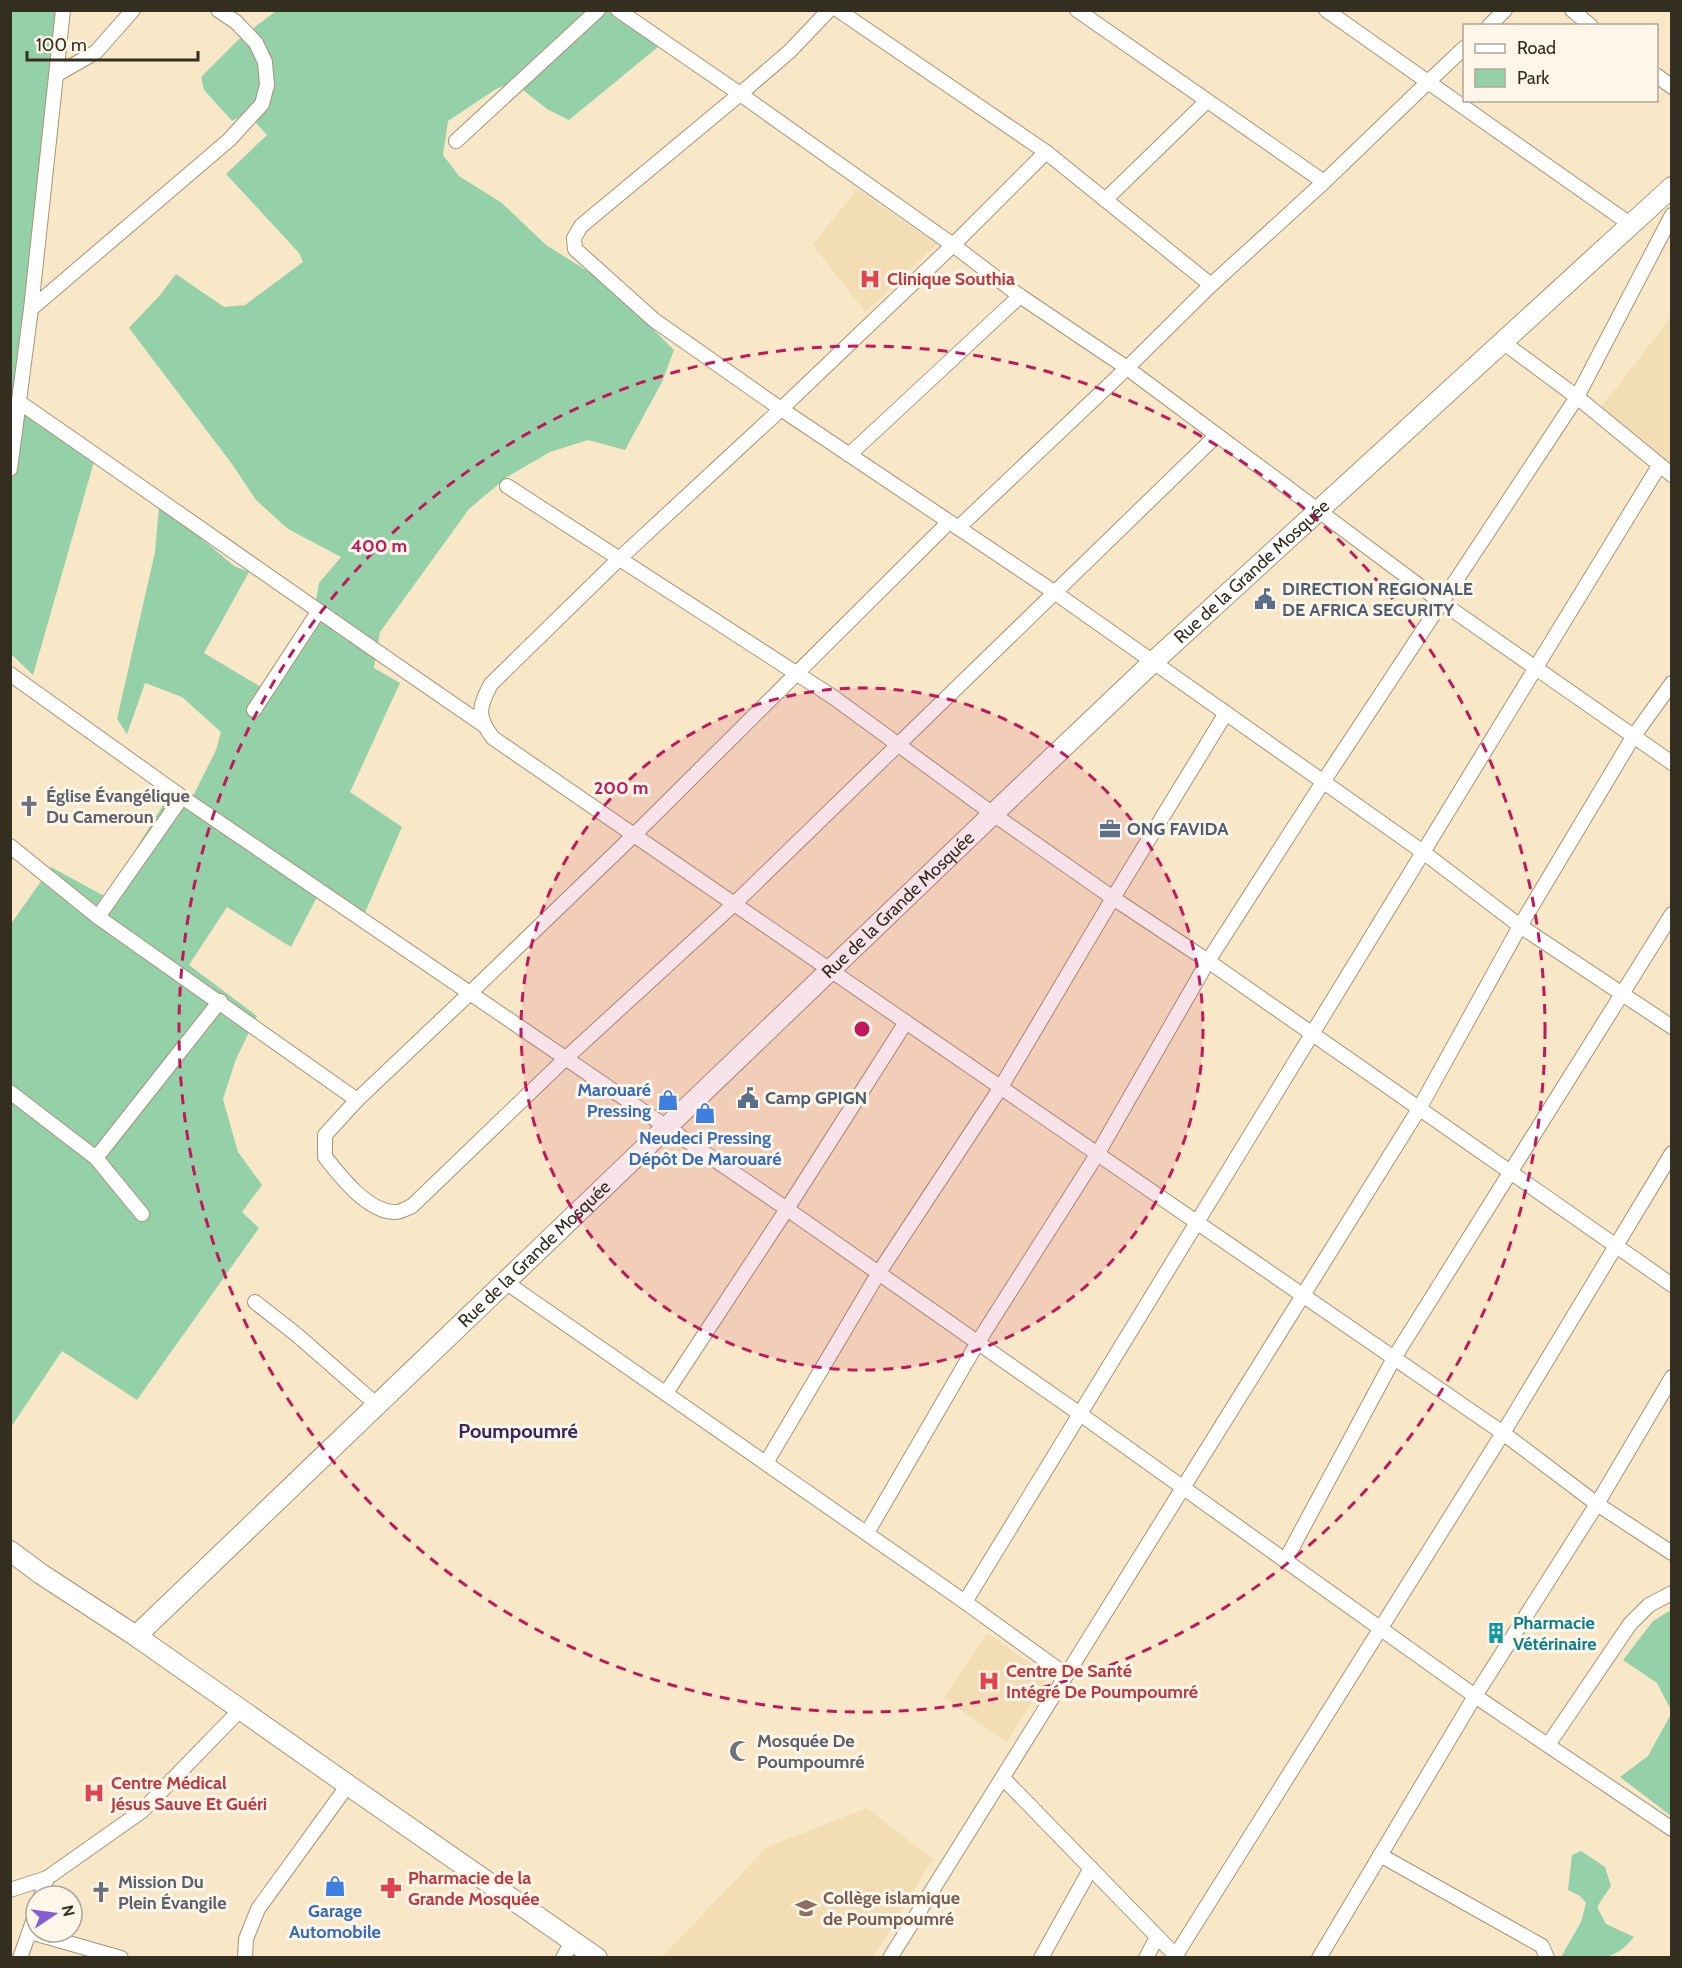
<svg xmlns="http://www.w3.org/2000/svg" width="1682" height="1968" font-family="Cabin,sans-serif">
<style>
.built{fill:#f2ddb5}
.green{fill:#94d1a9}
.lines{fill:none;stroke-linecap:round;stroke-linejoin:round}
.street-casing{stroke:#a59576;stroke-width:16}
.secondary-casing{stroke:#a59576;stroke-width:22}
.street{stroke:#fff;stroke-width:14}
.secondary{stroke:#fff;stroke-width:20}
.ring{fill:none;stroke:#c2185b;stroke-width:3;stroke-dasharray:10 8}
.labels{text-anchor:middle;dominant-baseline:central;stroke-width:6;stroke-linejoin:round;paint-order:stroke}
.health-label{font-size:18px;font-weight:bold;fill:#be3a42;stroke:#fef7e9;text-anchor:start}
.street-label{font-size:18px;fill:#342e21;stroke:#fef7e9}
.service-label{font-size:18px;font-weight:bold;fill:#4e5e75;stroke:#fef7e9;text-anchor:start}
.worship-label{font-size:18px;font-weight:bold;fill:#5b616d;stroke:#fef7e9;text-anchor:start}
.shop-label{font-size:18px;font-weight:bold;fill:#366cbe;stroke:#fef7e9}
.culture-label{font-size:18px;font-weight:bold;fill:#0d838f;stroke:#fef7e9;text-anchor:start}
.education-label{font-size:18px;font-weight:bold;fill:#785e54;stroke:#fef7e9;text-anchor:start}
.neighbourhood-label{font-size:20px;font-weight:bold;fill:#382660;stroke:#fef7e9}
.centre{fill:#c2185b;stroke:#fef7e9;stroke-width:3}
.ring-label{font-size:18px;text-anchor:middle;font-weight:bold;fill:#c2185b;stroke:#fef7e9;stroke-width:6;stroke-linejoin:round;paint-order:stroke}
</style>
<rect width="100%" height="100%" fill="#f9e8c7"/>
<!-- built -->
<g class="built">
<polygon points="857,189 937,244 865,312 813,245"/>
<polygon points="1671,317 1671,463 1600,409"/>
<polygon points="987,1633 1048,1676 1007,1742 944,1698"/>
<polygon points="867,1808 933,1859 873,1957 662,1957 767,1847"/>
</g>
<!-- green -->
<g class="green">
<polygon points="10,11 60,11 24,404 95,458 33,675 10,653"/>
<polygon points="276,11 615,11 664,42 569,120 547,109 513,82 496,89 448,121 443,155 459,176 502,203 546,245 597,277 645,321 674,350 662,382 625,450 588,440 550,452 507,477 469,509 380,632 374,668 400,683 350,792 402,827 360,924 317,897 291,947 227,907 189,965 257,1016 236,1059 223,1099 238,1152 262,1185 242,1212 259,1228 137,1400 62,1351 11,1427 11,924 51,867 106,897 170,794 189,804 216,750 221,732 182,697 145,683 127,734 117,719 155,552 159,507 188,527 234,566 249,572 204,653 268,691 315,605 319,583 341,557 288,529 256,500 232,464 129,328 160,295 176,274 224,307 245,305 303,262 299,253 226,174 267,135 247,113 232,121 204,90 201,77 240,38"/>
<polygon points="1671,1610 1671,1710 1657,1683 1623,1660 1653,1621"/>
<polygon points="1671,1714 1671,1816 1620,1777 1648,1756"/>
<path d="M 1581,1851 L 1605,1867 L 1611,1886 L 1597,1907 L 1606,1924 L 1634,1937 C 1611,1965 1594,1958 1561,1957 L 1581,1922 L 1586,1903 L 1580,1896 L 1568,1890 L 1572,1855 Z"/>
</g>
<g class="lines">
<defs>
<g id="street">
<polyline points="618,10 740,94 581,226 574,238 575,249 654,320 781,409 953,245 1046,152"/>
<polyline points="829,10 790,51 740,94 953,245 1020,296 1127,368 1441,602 1672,763"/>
<polyline points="838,10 1046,152 1211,285"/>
<polyline points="1077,10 1324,182"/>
<polyline points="1326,10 1428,82 1464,48"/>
<polyline points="1572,10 1591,26"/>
<polyline points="1489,26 1505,10"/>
<polyline points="56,75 96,52 133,10"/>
<polyline points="1656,75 1672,87"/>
<polyline points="456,141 598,10"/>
<polyline points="1105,200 1207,101"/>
<polyline points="31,309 229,140 262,104 267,85 265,62 256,43 236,22 218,10"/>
<polyline points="1504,343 1577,397 1672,475"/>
<path d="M 19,402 C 174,509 327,618 482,724"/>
<polyline points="849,455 1020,296"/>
<polyline points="10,469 31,309 63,10"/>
<polyline points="507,486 833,697 993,814 1113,898 1208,961 1672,1285"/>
<path d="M 949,522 L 634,835 L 470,993 L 357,1100 L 325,1135 L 325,1157 C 340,1176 367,1211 394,1212 C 399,1213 407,1208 412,1206 L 566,1058 L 734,904 L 1217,435"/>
<polyline points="958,528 1127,368 1211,285 1324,182 1428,82 1630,224"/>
<polyline points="10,674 182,797 787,1209 1080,1414 1475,1696 1672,1829"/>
<polyline points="254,710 318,612"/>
<polyline points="10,846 98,917 357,1100"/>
<polyline points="98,917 182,797"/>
<path d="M 1672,1027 L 1520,926 L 1423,852 L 1054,592 L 781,409 L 619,559 L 491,684 C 479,707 476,716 493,738 L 1503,1433 L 1597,1504 L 1672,1553"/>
<polyline points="10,1092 96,1158 142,1214"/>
<polyline points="96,1158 220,1001"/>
<polyline points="504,1281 965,1602 1066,1675"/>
<polyline points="255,1302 297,1335 376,1404"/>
<polyline points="666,1393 787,1209 906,1022"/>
<polyline points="766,1463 878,1274 1001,1087 1113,898 1226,713"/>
<polyline points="867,1533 978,1342 1098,1153 1208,961 1323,782 1577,397 1672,215"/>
<polyline points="1285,1561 1394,1358 1672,914"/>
<polyline points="965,1602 1659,466"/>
<polyline points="1548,1745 1630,1624 1649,1605 1672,1593"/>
<polyline points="1003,1778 1178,1958"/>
<polyline points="1380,1855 1542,1946 1547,1958"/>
<polyline points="10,1890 47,1878 142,1811 241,1709"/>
<polyline points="41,1896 47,1878"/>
<polyline points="30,1932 121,1958"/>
<polyline points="1176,1955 1503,1433 1672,1153"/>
<polyline points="20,1958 36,1913"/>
<polyline points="245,1958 246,1939 258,1909 348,1785"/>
<polyline points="563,1958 573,1940"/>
<polyline points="890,1958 1419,1109 1520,926 1633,737 1672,683"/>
<polyline points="1041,1958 1091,1868"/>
<polyline points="1146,1958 1157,1937"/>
<polyline points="1319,1958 1475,1696 1597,1504 1672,1377"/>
</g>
<g id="secondary">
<polyline points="10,1551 41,1574 136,1636 348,1785 597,1958"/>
<path id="s1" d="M 136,1636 L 993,814 L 1153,662 L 1672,187"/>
</g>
</defs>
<!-- street casing -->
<use href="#street" class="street-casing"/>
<!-- secondary casing -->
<use href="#secondary" class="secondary-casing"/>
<!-- street -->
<use href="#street" class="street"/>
<!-- secondary -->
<use href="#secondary" class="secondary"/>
</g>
<!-- distance rings -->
<circle cx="862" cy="1029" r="341" fill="#c2185b" fill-opacity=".12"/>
<g class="ring">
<circle cx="862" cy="1029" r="341"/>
<circle cx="862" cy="1029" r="683"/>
</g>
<!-- icons -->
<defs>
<symbol id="hospital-bare" viewBox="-9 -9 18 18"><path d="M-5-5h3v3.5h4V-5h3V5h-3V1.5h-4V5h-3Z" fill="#e0444e" stroke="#fef7e9" stroke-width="2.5" paint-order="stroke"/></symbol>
<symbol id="civic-bare" viewBox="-9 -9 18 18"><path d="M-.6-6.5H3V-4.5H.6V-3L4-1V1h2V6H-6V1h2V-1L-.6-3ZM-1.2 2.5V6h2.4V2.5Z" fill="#5c6f8a" stroke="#fef7e9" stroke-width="2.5" paint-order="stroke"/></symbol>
<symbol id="church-bare" viewBox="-9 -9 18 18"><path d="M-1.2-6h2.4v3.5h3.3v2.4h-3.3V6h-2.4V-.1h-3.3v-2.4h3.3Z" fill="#6b7280" stroke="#fef7e9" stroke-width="2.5" paint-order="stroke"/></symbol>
<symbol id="office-bare" viewBox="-9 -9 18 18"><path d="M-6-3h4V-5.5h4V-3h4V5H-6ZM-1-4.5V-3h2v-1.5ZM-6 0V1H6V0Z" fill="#5c6f8a" stroke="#fef7e9" stroke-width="2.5" paint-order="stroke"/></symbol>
<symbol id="shop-bare" viewBox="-9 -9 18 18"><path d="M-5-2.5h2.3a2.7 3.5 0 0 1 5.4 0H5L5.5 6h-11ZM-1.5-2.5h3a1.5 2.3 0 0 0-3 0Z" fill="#3f7fe0" stroke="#fef7e9" stroke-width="2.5" paint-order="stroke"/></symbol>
<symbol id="building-bare" viewBox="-9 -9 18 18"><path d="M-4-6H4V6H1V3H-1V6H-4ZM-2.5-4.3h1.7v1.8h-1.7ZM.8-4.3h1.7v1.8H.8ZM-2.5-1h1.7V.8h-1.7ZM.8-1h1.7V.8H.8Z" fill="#0f9aa8" stroke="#fef7e9" stroke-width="2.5" paint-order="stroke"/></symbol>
<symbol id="mosque-bare" viewBox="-9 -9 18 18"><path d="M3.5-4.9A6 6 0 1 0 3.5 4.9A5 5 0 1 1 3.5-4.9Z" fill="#6b7280" stroke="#fef7e9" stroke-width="2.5" paint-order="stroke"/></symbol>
<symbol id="pharmacy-bare" viewBox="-9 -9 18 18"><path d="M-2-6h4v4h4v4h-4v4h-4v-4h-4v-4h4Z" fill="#e0444e" stroke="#fef7e9" stroke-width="2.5" paint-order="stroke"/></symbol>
<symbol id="school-bare" viewBox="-9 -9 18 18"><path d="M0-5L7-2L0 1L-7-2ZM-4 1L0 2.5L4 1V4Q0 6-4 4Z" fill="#8d6e63" stroke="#fef7e9" stroke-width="2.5" paint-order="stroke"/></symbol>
</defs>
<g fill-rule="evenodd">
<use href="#hospital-bare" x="855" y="264" width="30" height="30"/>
<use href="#civic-bare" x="1250" y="584" width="30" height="30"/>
<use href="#church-bare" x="14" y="791" width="30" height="30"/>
<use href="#office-bare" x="1095" y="814" width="30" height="30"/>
<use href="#civic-bare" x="733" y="1083" width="30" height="30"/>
<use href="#shop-bare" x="653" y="1085" width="30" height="30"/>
<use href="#shop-bare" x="690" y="1098" width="30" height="30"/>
<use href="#building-bare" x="1481" y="1618" width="30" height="30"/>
<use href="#hospital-bare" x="974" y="1666" width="30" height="30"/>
<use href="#mosque-bare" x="725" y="1736" width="30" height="30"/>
<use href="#hospital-bare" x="79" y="1778" width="30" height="30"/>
<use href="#shop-bare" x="320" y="1871" width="30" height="30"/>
<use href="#pharmacy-bare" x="376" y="1873" width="30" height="30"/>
<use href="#church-bare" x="86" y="1877" width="30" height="30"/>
<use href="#school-bare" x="791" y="1893" width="30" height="30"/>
</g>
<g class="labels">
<!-- health labels -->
<g class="health-label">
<text x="887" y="279">Clinique Southia</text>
<text x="1006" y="1671">Centre De Santé<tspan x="1006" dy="21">Intégré De Poumpoumré</tspan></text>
<text x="111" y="1783">Centre Médical<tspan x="111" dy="21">Jésus Sauve Et Guéri</tspan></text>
<text x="408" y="1878">Pharmacie de la<tspan x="408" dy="21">Grande Mosquée</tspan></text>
</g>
<!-- street labels -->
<g class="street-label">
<text stroke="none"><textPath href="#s1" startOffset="1542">Rue de la Grande Mosquée</textPath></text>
<text stroke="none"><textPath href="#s1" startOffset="1056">Rue de la Grande Mosquée</textPath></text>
<text stroke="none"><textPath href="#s1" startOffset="552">Rue de la Grande Mosquée</textPath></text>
</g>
<!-- service labels -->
<g class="service-label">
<text x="1282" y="589">DIRECTION REGIONALE<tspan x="1282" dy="21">DE AFRICA SECURITY</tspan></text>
<text x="1127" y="829">ONG FAVIDA</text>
<text x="765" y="1098">Camp GPIGN</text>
</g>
<!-- worship labels -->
<g class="worship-label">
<text x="46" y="796">Église Évangélique<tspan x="46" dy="21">Du Cameroun</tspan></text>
<text x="757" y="1741">Mosquée De<tspan x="757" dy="21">Poumpoumré</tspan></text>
<text x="118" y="1882">Mission Du<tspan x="118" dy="21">Plein Évangile</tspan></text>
</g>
<!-- shop labels -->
<g class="shop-label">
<text x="651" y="1090" text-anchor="end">Marouaré<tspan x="651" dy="21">Pressing</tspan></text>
<text x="705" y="1138">Neudeci Pressing<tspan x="705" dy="21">Dépôt De Marouaré</tspan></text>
<text x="335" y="1911">Garage<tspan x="335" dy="21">Automobile</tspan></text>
</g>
<!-- culture labels -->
<g class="culture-label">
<text x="1513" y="1623">Pharmacie<tspan x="1513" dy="21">Vétérinaire</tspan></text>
</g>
<!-- education labels -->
<g class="education-label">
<text x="823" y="1898">Collège islamique<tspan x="823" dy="21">de Poumpoumré</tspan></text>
</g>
<!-- neighbourhood labels -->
<g class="neighbourhood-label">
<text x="518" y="1431">Poumpoumré</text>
</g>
</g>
<circle cx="862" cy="1029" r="9" class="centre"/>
<g class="ring-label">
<text x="379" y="552">400 m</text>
<text x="621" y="794">200 m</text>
</g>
<!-- border -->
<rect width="1682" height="1968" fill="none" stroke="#342e21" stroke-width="24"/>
<!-- legend -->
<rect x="1463" y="24" width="195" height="78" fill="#fef7e9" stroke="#ada799" stroke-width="1.5"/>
<rect x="1475" y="44" width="30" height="9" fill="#ffffff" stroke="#ada799" stroke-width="1.5"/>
<text x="1517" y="54" font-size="18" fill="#342e21">Road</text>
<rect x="1475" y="69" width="30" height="18" fill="#94d1a9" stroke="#ada799" stroke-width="1.5"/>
<text x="1517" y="84" font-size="18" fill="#342e21">Park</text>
<!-- north arrow -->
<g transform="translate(54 1914) rotate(77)"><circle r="28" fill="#fef7e9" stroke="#ada799" stroke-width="1.5"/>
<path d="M0-4.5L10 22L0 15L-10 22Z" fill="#845dd7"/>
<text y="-9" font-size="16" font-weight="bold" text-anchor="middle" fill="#342e21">N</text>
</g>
<!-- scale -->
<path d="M27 51v9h171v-9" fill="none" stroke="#342e21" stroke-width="3"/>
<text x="36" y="51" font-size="18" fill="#342e21" stroke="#fef7e9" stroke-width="4.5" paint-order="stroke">100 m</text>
</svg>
